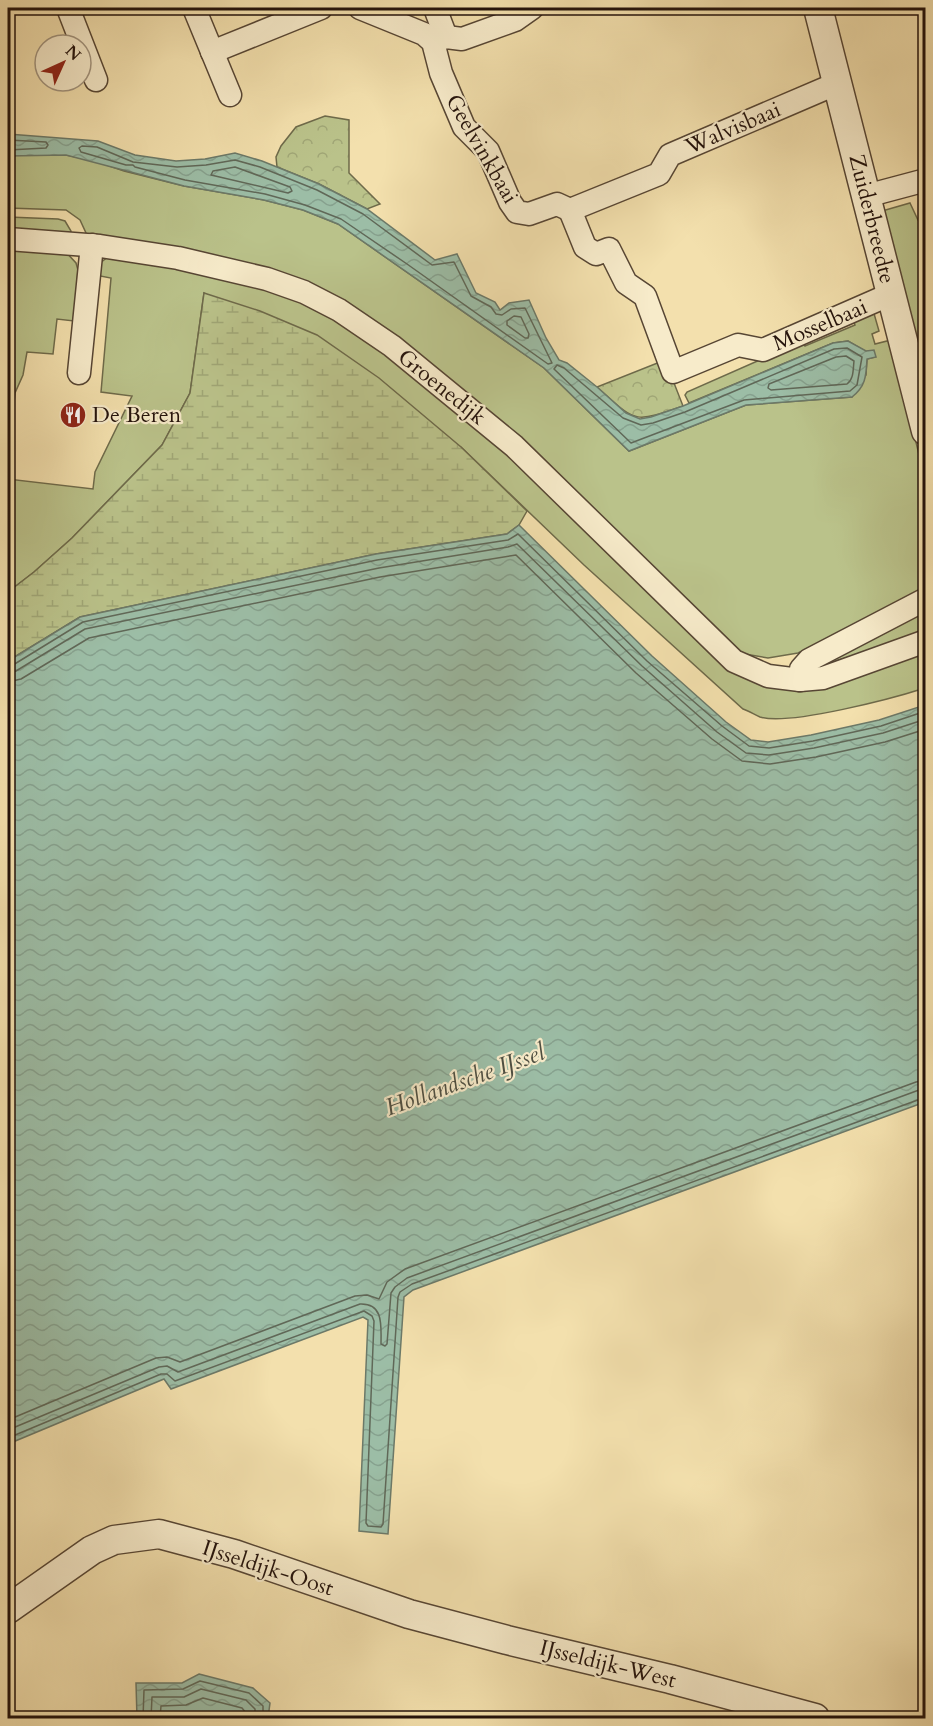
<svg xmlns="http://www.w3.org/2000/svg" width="933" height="1726" font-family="Cardo,serif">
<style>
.grass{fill:#bac28a;stroke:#6e6a4a;stroke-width:1.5}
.forest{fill:url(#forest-crowns);stroke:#6e6a4a;stroke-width:1.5}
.wetland{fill:url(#wetland-marsh);stroke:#6e6a4a;stroke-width:1.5}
.water{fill:url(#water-waves);stroke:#6c7968;stroke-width:1.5}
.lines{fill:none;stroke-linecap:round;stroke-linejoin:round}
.shore{stroke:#606858;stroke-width:1.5}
.minor-casing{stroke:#574634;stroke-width:25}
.tertiary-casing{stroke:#574634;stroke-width:31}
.minor{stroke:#f7ebca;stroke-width:22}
.tertiary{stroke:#f7ebca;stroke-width:28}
.labels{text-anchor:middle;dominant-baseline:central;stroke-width:4.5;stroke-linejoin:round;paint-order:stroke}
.street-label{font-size:22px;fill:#23120b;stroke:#f7ebca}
.poi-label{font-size:22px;fill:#23120b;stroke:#f7ebca;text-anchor:start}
.water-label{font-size:24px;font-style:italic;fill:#4d4e41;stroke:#f7ebca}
</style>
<defs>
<pattern id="forest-crowns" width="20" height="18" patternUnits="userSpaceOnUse" patternTransform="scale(1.5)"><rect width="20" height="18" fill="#bac28a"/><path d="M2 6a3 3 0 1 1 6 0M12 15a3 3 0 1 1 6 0" fill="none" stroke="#a0a676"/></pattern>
<pattern id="wetland-marsh" width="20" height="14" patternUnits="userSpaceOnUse" patternTransform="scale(1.5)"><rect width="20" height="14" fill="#bac28a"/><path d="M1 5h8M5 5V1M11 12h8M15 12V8" fill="none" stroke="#a0a676"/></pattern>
<pattern id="water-waves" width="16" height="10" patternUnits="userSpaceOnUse" patternTransform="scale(1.5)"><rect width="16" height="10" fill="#9cbda6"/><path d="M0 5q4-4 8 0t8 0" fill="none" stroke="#86a18e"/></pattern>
</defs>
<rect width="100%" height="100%" fill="#f3e0ad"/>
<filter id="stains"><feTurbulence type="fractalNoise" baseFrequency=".00333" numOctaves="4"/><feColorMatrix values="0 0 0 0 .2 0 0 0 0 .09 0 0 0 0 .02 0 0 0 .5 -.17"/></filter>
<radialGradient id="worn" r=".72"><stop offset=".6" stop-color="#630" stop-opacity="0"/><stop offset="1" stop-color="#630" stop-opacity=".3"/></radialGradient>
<!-- grass -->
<g class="grass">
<polygon points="31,154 66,155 95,161 124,171 184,186 264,200 303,210 338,224 544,368 629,451 746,405 852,397 866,375 867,359 875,357 848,341 833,343 689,403 685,395 687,392 803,341 805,346 855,325 853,319 873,310 879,331 872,334 875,344 891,340 925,479 925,593 798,653 768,658 739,653 339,301 87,235 80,220 66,210 8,208 8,156"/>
<polygon points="910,203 918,220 926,229 925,345 914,349 882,211"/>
<polygon points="8,217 58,219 65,221 71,231 70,234 8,230"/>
<polygon points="8,247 64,250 76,263 78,270 74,321 57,319 53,354 27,352 23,375 15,393 8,458"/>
<path d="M 109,256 L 158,263 L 275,289 L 357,332 L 493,439 L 692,634 L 786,682 L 925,648 L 925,688 C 894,698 789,726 760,717 C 755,715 749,711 743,709 L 584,565 L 461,447 L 204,293 L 190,393 L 162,445 L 72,538 L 34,572 L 8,592 L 8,479 L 93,489 L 95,472 L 132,396 L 101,392 L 111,278 L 95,275 L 99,264 Z"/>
<polygon points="925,606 925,634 819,666"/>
</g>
<!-- forest -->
<g class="forest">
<polygon points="325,116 349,120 349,173 380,204 367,209 319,184 277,167 276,157 281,146 296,127"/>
<path d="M 665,360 L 683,406 C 632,424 636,422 597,387 Z"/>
</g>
<!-- wetland -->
<polygon class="wetland" points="204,293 260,311 317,335 379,378 461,447 527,511 519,525 507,534 376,554 80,617 8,661 8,592 34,572 72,538 162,445 190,393"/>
<!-- water -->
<g class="water">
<path d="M 8,134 L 98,141 L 135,155 L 176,161 L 205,159 L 235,153 L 262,161 L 319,184 L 367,209 L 435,260 L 457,254 L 476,293 L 495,302 L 500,310 L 509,303 L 529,300 L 546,338 L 559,360 L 567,363 L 597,387 L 626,413 L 640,419 L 651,417 L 683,406 L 833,343 L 848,341 L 866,351 L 874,350 L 876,357 L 867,359 C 866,376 866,386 852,397 L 746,405 L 629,451 L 544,368 L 338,224 L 303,210 L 264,200 L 184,186 L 66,155 L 8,156 Z"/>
<polygon points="519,525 652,656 726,722 751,740 768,742 811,735 879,720 925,705 925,1102 413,1290 404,1297 388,1534 359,1531 368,1320 363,1317 171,1389 164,1379 8,1444 8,661 80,617 376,554 507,534"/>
<polygon points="199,1674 253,1688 270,1703 268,1718 137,1718 136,1683 182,1683"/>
</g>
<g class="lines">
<!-- shore -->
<g class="shore">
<polyline points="8,140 46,142 48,145 46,148 8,150"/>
<polygon points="82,146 97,147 133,162 177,167 206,165 235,160 260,167 317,190 363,214 432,265 454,262 471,296 491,307 496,314 502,315 511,309 525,308 552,363 548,364 407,264 341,219 305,205 265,194 185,180 135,167 133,165 126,165 81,152 79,148"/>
<polygon points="235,167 290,187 292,191 288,193 211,175 213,171"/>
<polygon points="514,316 521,317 529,334 528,338 525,338 507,325 507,321"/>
<polygon points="847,348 862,357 857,385 850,391 744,400 631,443 554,369 557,365 564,368 623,418 641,425 653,423 685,412 834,349"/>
<path d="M 846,356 L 854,361 C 853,369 854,379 847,384 L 771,390 L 768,388 L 769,384 L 836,357 Z"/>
<polyline points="8,666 13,665 83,622 377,560 508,540 518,534 647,661 722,726 749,746 769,748 813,741 881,726 926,711"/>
<polyline points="8,673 16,671 85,629 379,568 508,547 517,544 642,666 717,732 746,753 769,755 814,748 883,733 926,719"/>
<polyline points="8,682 21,679 89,638 380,577 516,555 636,673 712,739 742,761 770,764 816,757 885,742 926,729"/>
<polyline points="8,1420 156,1358 167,1357 180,1362 355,1296 367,1295 379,1299 387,1282 405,1269 916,1082 926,1080"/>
<path d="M 8,1430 L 159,1367 L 167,1366 L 178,1372 L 360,1304 C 384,1303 381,1326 381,1344 L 385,1346 L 387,1344 L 391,1293 L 395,1287 L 407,1278 L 919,1090 L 926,1089"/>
<polyline points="8,1438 161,1374 167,1374 175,1381 364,1311 372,1316 374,1321 366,1523 368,1526 381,1527 383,1524 398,1297 400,1292 412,1284 926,1097"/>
<polyline points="143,1718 144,1690 183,1689 200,1681 249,1693 263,1706 263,1718"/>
<polyline points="151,1718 152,1697 184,1697 201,1689 246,1700 255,1709 255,1718"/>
<polyline points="160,1718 161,1706 186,1705 203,1698 242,1708 246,1713 246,1718"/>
</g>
<defs>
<g id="minor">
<polyline points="68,8 96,80"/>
<polyline points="194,8 230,95"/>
<polyline points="360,8 424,34 433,42 441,73 464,127 488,151 510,202 517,212 529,214 557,204 570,210"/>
<polyline points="435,8 446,37"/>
<polyline points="433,42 446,37 462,39 515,20 532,8"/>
<polyline points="212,52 321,8"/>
<polyline points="866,196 926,180"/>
<polyline points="570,210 585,247 596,254 609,249 626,283 645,296 673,372 738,345 763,350 891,294"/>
<polyline points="570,210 659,174 670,155 838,83"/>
<polyline points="8,239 100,246 178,258 267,279 304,292 339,310 392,346 514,446 734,661 768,676 800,680 823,678 926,641"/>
<polyline points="79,373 92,245"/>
<polyline points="800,680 801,669 809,660 926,599"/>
</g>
<g id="tertiary">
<polyline points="818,8 926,431"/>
<polyline points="8,1609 92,1550 114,1540 159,1534 234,1554 409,1614 507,1640 670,1679 815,1718"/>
</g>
</defs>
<!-- minor casing -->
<use href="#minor" class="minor-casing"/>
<!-- tertiary casing -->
<use href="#tertiary" class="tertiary-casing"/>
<!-- minor -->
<use href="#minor" class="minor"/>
<!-- tertiary -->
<use href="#tertiary" class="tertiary"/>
</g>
<!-- icons -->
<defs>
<symbol id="restaurant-disc" viewBox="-11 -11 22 22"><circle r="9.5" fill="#8f2418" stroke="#f7ebca"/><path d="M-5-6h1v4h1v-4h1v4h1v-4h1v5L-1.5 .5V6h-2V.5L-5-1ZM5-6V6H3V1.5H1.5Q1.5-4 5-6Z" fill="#fff"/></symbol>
</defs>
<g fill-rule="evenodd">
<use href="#restaurant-disc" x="58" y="400" width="30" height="30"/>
</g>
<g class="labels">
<!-- street labels -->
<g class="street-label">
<text transform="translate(733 128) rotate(-23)">Walvisbaai</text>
<text transform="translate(482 149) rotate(60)">Geelvinkbaai</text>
<text transform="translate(872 219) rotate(76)">Zuiderbreedte</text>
<text transform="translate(820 325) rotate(-23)">Mosselbaai</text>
<text transform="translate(442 387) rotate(39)">Groenedijk</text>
<text transform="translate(268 1568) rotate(18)">IJsseldijk-Oost</text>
<text transform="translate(608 1664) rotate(14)">IJsseldijk-West</text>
</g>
<!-- poi labels -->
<g class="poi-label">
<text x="92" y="415">De Beren</text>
</g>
<!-- water labels -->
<g class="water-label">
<text transform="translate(465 1080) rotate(-20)">Hollandsche IJssel</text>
</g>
</g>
<!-- margin -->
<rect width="933" height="1726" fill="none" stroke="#f3e0ad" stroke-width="30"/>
<rect x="9" y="9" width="915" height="1708" fill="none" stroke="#23120b" stroke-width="3"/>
<rect x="15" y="15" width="903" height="1696" fill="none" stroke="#23120b" stroke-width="1.5"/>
<!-- north arrow -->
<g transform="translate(63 63) rotate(45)"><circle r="28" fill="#f7ebca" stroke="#a2947e" stroke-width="1.5"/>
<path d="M0-4.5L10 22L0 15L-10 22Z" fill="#8f2418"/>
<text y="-9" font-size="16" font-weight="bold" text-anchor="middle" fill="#23120b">N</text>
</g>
<rect width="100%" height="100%" filter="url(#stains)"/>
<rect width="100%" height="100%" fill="url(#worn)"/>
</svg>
